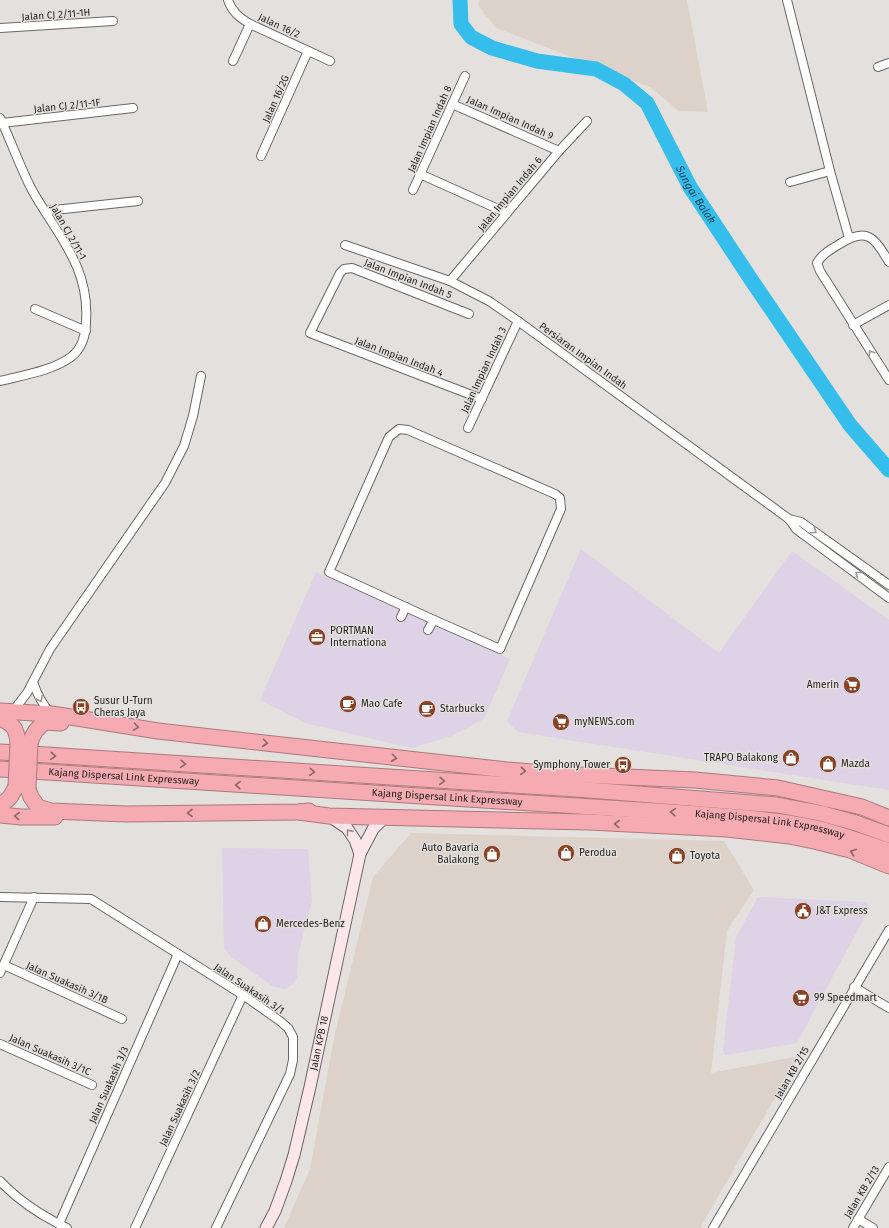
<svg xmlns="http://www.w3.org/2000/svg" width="889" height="1228" font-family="'Fira Sans',sans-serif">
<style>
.commercial{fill:#ddd2e6}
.built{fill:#dcd2ca}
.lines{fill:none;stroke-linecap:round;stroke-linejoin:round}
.river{stroke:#35bdeb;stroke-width:15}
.street-casing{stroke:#6a6764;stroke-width:10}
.secondary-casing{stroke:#6a6764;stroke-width:13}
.highway-casing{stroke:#ab797e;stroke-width:17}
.street{stroke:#fff;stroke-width:8}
.secondary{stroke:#fce6e8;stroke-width:11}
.highway{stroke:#f6aab2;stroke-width:15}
.highway-bridge-casing{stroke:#ab797e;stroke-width:17;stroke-linecap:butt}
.highway-bridge{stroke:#f6aab2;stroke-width:15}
.oneway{stroke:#9a9a99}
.oneway2{stroke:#8a6468}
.oneway3{stroke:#998c8d}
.labels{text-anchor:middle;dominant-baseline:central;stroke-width:3;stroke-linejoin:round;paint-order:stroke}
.street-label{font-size:10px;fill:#1f1e1d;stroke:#e3e0dd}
.poi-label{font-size:10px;fill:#1f1e1d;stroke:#e3e0dd;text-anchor:start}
.water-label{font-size:11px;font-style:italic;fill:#003c4e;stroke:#e3e0dd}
</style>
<rect width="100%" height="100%" fill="#e3e0dd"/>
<!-- commercial -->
<g class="commercial">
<polygon points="581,549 719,653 792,551 889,620 889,790 518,732 507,721"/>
<polygon points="316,572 510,659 484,719 451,736 412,748 305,723 260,700"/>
<polygon points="222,848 308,849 312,901 298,954 297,977 292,985 285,989 274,987 231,957 224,948"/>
<polygon points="758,897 863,902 868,904 869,909 797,1043 725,1055 723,1050 736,937"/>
</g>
<!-- built -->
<g class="built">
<polygon points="480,0 687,0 708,112 679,111 650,87 496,28 478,5"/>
<polygon points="411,833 724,841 754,890 727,931 711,1073 799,1056 700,1228 284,1228 310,1169 334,1038 373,877"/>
</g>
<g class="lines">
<!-- river -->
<path class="river" id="s1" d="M 460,0 L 461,24 L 471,37 L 492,48 L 537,61 L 596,69 L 624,84 L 647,103 L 690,187 L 752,281 L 850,425 L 889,470"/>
<defs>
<g id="street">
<path d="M 228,0 C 232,12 240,18 250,24 L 330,61"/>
<polyline points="787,0 830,171 849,238"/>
<polyline points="0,28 113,21"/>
<polyline points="233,61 250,24"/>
<polyline points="878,67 889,63"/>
<polyline points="452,104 559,151"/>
<path d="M 0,118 C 11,141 20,167 32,190 C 57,235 90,266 86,322 C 86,334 82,349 71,357 C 52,371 23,375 0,381"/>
<polyline points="2,123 133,108"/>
<polyline points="261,156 308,51"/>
<polyline points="420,174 507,213"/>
<polyline points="790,182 830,171"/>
<polyline points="413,190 465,76"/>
<polyline points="45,211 138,201"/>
<polyline points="345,245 450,281 489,301 518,321 789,519 796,529 889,598"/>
<path d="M 889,262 C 874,237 867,226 838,245 C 830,250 822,254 817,263 L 820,271 L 889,380"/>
<polyline points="450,281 559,151 587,121"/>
<polyline points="35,309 86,331"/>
<polyline points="469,314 352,268 344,269 340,273 310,333 482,399"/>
<polyline points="853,325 889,305"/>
<polyline points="468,428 518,321"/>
<polygon points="399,429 408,430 555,494 560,498 561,509 500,649 434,620 329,572 389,437"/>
<polyline points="789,519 801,522 889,585"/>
<polyline points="401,617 406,607"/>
<polyline points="428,630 434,620"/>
<path d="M 33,682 C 37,694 42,704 51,714"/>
<polyline points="13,711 27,693 50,649 165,483 184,446 193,416 201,376"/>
<polyline points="0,897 91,899 243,995 280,1021 288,1028 293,1037 293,1060 290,1074 216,1228"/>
<polyline points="4,965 122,1019"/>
<polyline points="0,973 34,897"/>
<polyline points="854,987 889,1008"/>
<polyline points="0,1044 92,1085"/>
<path d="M 0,1181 C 19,1201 42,1216 67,1228"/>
<polyline points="858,1219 873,1228"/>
<polyline points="59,1224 178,954"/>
<polyline points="135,1228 243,995"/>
<polyline points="713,1228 889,930"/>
<polyline points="853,1228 889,1167"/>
</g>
<g id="secondary">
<polyline points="329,816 347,828 355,840 360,854"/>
<path id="s2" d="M 266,1228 L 275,1211 L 286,1181 L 294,1155 L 310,1087 L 360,854 L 373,829 L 385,817"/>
</g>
<g id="highway">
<polyline points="0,711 52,714 158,731 507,770 558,774 695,780 778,788 862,807 889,818"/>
<path d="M 0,718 C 13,724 17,728 18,744"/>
<path d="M 30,743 C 33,733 37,728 45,722 L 61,723"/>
<polyline points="0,752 576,789 777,805 820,813 856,823 889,835"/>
<path id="s3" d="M 0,769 L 671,812 C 719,816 769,818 816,828 C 841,834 865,843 889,851"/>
<polyline points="28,789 31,797 38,807 51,811 126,814 299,812 309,811"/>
<path d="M 0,804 C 9,801 12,795 16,786"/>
<polyline points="299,812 329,816 589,822 727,829 789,836 814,841 850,850 889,866"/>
<polyline points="0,815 21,817 55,817"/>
</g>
</defs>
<!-- street casing -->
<use href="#street" class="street-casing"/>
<!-- secondary casing -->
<use href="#secondary" class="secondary-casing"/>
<!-- highway casing -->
<use href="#highway" class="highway-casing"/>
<!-- street -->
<use href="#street" class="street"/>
<!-- secondary -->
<use href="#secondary" class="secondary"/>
<!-- highway -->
<use href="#highway" class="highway"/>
<defs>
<g id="highway-bridge">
<polyline points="16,786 18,744"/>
<polyline points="28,789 30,743"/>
</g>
</defs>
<!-- highway-bridge casing -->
<use href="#highway-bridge" class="highway-bridge-casing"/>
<!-- highway-bridge -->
<use href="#highway-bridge" class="highway-bridge"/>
</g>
<!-- one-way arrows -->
<defs><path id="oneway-chevron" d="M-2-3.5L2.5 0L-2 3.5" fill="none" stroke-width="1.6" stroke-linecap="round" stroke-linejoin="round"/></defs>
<g class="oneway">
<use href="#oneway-chevron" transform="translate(871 353) rotate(-123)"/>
<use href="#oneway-chevron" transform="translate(814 531) rotate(34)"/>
<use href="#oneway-chevron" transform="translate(858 574) rotate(-144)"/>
<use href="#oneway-chevron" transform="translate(40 699) rotate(61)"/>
</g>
<g class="oneway2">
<use href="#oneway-chevron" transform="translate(136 727) rotate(9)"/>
<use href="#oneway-chevron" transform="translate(265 743) rotate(7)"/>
<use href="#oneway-chevron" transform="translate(53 756) rotate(4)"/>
<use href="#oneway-chevron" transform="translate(394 758) rotate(7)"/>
<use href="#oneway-chevron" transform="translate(183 764) rotate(4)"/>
<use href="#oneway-chevron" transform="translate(523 771) rotate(4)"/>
<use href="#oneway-chevron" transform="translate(312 772) rotate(4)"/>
<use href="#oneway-chevron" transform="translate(442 781) rotate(4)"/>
<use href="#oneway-chevron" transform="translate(238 785) rotate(-176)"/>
<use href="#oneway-chevron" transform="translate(673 812) rotate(-176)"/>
<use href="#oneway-chevron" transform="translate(190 813) rotate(179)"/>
<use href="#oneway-chevron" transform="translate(17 816) rotate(-176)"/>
<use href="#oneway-chevron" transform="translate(617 824) rotate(-178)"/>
<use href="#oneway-chevron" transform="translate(853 852) rotate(-160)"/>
</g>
<use class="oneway3" href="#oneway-chevron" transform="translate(349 832) rotate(-129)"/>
<!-- icons -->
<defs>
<symbol id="office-disc" viewBox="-11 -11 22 22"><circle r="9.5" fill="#8a4124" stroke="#e3e0dd"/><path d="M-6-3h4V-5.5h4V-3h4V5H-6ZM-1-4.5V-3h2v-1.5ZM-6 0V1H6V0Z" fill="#fff"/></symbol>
<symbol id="supermarket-disc" viewBox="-11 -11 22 22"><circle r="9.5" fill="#8a4124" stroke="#e3e0dd"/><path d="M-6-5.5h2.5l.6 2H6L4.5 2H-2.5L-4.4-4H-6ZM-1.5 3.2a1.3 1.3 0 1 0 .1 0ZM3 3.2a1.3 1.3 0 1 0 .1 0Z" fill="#fff"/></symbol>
<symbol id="cafe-disc" viewBox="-11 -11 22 22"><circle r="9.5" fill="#8a4124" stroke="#e3e0dd"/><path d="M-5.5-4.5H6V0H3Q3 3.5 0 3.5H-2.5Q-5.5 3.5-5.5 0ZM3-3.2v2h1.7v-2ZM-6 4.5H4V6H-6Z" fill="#fff"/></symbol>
<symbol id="bus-disc" viewBox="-11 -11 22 22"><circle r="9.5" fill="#8a4124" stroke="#e3e0dd"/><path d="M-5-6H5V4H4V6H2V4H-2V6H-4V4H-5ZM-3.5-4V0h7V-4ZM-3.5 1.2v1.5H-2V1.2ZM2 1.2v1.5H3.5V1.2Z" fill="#fff"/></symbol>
<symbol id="shop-disc" viewBox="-11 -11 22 22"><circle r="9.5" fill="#8a4124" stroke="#e3e0dd"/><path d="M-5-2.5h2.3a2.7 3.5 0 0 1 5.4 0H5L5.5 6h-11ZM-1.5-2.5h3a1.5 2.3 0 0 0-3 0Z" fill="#fff"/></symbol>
<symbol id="civic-disc" viewBox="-11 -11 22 22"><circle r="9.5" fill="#8a4124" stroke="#e3e0dd"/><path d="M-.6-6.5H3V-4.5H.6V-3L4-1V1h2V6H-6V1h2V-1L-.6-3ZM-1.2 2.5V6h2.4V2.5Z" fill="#fff"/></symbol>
</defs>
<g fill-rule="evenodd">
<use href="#office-disc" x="307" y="627" width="20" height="20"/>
<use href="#supermarket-disc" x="842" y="675" width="20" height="20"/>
<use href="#cafe-disc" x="338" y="694" width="20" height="20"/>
<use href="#bus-disc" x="71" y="697" width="20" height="20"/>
<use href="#cafe-disc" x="417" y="699" width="20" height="20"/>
<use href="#supermarket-disc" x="551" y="712" width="20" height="20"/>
<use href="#shop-disc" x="781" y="748" width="20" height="20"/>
<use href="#shop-disc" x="818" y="754" width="20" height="20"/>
<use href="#bus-disc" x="613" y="755" width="20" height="20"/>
<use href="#shop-disc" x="556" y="843" width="20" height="20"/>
<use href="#shop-disc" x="482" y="844" width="20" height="20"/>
<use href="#shop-disc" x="667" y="846" width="20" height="20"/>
<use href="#civic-disc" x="793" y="901" width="20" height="20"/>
<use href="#shop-disc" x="253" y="914" width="20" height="20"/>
<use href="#supermarket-disc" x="791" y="988" width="20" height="20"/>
</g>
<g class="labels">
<!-- street labels -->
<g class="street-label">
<text transform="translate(56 15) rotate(-4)">Jalan CJ 2/11-1H</text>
<text transform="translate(279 26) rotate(25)">Jalan 16/2</text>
<text transform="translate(276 99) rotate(-66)">Jalan 16/2G</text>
<text transform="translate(67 106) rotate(-6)">Jalan CJ 2/11-1F</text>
<text transform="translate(510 118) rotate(24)">Jalan Impian Indah 9</text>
<text transform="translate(430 129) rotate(-66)">Jalan Impian Indah 8</text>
<text transform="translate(510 194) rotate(-50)">Jalan Impian Indah 6</text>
<text transform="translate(68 232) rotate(60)">Jalan CJ 2/11-1</text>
<text transform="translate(408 279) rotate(21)">Jalan Impian Indah 5</text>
<text transform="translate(583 356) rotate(36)">Persiaran Impian Indah</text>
<text transform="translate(399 357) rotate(21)">Jalan Impian Indah 4</text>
<text transform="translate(484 370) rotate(-65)">Jalan Impian Indah 3</text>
<text stroke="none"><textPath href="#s3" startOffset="124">Kajang Dispersal Link Expressway</textPath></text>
<text stroke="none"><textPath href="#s3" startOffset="448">Kajang Dispersal Link Expressway</textPath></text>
<text stroke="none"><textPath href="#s3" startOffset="772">Kajang Dispersal Link Expressway</textPath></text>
<text transform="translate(67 983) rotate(24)">Jalan Suakasih 3/1B</text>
<text transform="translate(249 989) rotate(34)">Jalan Suakasih 3/1</text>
<text stroke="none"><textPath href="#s2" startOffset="193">Jalan KPB 18</textPath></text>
<text transform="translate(50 1055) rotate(24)">Jalan Suakasih 3/1C</text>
<text transform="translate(792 1073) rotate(-60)">Jalan KB 2/15</text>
<text transform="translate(109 1085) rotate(-66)">Jalan Suakasih 3/3</text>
<text transform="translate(180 1108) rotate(-65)">Jalan Suakasih 3/2</text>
<text transform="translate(862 1192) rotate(-59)">Jalan KB 2/13</text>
</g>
<!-- poi labels -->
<g class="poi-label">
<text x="330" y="631">PORTMAN<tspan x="330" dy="12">Internationa</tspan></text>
<text x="839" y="685" text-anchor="end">Amerin</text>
<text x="94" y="701">Susur U-Turn<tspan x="94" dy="12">Cheras Jaya</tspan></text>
<text x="361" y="704">Mao Cafe</text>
<text x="440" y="709">Starbucks</text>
<text x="574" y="722">myNEWS.com</text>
<text x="778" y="758" text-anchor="end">TRAPO Balakong</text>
<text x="841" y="764">Mazda</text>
<text x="610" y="765" text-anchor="end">Symphony Tower</text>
<text x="479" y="848" text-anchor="end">Auto Bavaria<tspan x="479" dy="12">Balakong</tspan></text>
<text x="579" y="853">Perodua</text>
<text x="690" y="856">Toyota</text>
<text x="816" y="911">J&amp;T Express</text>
<text x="276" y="924">Mercedes-Benz</text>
<text x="814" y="998">99 Speedmart</text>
</g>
<!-- water labels -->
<g class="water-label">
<text stroke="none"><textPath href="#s1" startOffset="336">Sungai Balak</textPath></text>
</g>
</g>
</svg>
